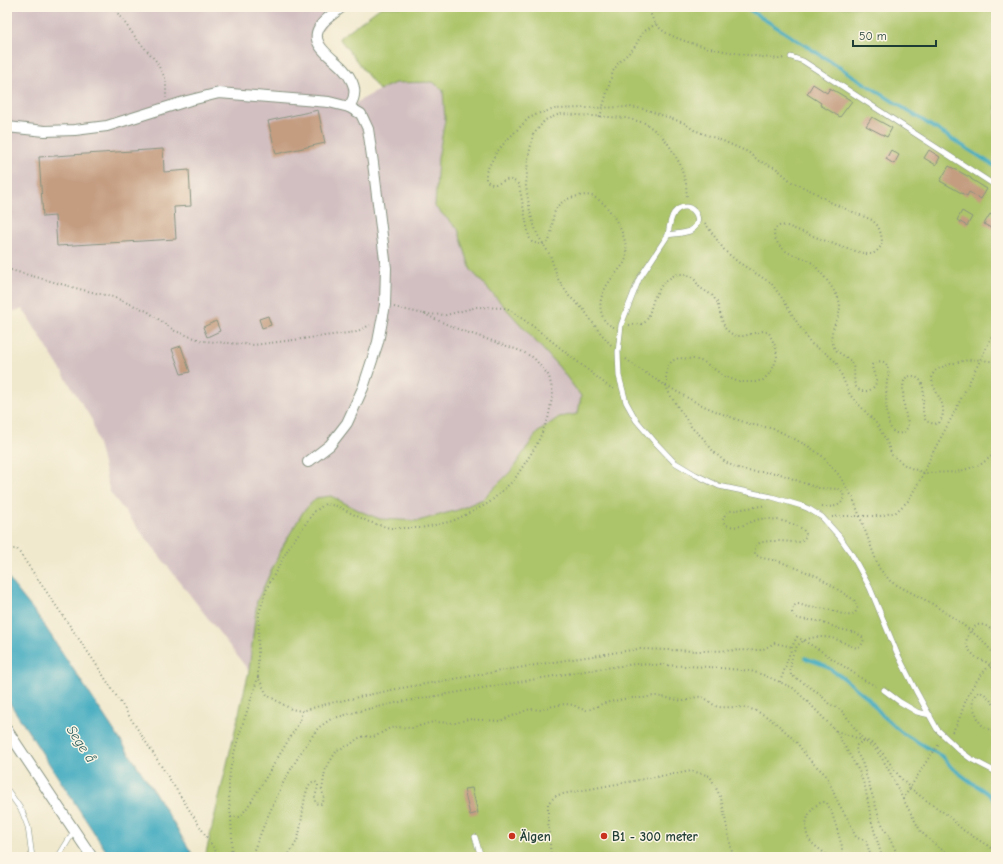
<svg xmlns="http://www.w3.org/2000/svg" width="1003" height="864" font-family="'Comic Neue',sans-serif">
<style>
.industrial{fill:#d2bfc1}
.green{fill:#adc56a;stroke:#66814f}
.water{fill:#40aac0;stroke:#30747a}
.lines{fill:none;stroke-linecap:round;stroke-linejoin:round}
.stream{stroke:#40aac0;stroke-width:3.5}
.building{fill:#c49d81}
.service-casing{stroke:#889381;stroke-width:6}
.minor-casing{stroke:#889381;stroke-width:12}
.path{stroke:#889381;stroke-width:2;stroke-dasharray:1 3;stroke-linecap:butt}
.service{stroke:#fff;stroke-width:5}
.minor{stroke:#fff;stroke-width:10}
.poi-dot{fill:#c8321e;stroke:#fcf5e5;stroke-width:1.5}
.labels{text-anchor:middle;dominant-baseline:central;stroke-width:3;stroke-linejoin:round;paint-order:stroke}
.poi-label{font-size:13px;font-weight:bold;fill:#1f3d34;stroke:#fcf5e5;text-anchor:start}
.water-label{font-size:14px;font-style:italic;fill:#295e5e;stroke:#fcf5e5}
</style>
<rect width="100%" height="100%" fill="#fcf5e5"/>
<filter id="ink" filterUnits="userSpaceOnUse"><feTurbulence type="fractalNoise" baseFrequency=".025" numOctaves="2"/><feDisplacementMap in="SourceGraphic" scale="8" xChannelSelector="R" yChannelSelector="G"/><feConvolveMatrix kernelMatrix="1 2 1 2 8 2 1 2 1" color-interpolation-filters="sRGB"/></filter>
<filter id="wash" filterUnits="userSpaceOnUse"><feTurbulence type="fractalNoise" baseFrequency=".012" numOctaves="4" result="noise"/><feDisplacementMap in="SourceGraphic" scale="16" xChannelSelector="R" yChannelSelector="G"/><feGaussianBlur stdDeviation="0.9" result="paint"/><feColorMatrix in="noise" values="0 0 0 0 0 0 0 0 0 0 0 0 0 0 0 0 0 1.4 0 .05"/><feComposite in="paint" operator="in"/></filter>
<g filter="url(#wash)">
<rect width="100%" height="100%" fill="#f1e9ce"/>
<!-- industrial -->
<polygon class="industrial" points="7,7 342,7 317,35 355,87 350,106 379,90 395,83 433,82 443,90 445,120 438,158 435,207 458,229 471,270 559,367 581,396 578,414 559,417 537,433 511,471 483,499 458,510 418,521 380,519 362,512 257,601 249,671 110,492 92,420 23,309 7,313"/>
<!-- green -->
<polygon class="green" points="381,7 996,7 996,857 205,857 249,671 257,601 284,544 303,512 316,498 331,496 362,512 380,519 418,521 458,510 483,499 511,471 537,433 559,417 578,414 581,396 559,367 471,270 458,229 435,207 438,158 445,120 443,90 433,82 395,83 379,90 339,38"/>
<!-- water -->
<polygon class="water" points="7,576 13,585 38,616 152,788 194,857 110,857 7,699"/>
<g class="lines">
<!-- stream -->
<g class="stream">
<polyline points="745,7 996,167"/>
<polyline points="805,658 824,665 842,677 867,697 883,716 901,732 943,757 952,768 971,782 986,792 996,801"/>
</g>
</g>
<g id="blocks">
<!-- building -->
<g class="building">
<polygon points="813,84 827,93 830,88 852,101 840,117 820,105 821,103 807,94"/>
<polygon points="318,110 325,143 276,154 268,121"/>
<polygon points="872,117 892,128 887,137 866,126"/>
<polygon points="163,149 164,172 189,170 191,206 174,207 176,239 57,246 55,216 43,217 39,157"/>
<polygon points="891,150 899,155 894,164 886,159"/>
<polygon points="929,150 940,157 936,165 924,158"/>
<polygon points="949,166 971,178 971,179 987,189 981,199 969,192 967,196 940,181"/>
<polygon points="962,211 972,217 967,226 957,220"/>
<polygon points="990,214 996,218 996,231 984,224"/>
<polygon points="268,316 271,325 262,328 259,319"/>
<polygon points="216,321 220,331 207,337 203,327"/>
<polygon points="181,346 190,372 181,374 172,349"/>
<polygon points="472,788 478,813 470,815 464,789"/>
</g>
</g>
</g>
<g filter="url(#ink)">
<use href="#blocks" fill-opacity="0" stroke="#889381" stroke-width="1"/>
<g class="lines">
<defs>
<g id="service">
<polyline points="791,57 803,61 996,186"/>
<path d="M 668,235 C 669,228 670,219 674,213 C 688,196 709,220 690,231 C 686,233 673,234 668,235 L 639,279 L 621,325 L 618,352 L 619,376 L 626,402 L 636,420 L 654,441 L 674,462 L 696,475 L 719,486 L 772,497 L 802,506 L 809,509 L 822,517 L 839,536 L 851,553 L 870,588 L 897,653 L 916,691 L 937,729 L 959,750 L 971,759 L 996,772"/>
<polyline points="884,690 900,702 917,712 930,715"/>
<polyline points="8,791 22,811 28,827 32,857"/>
<polyline points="475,837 481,857"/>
<polyline points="61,857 60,854 74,831"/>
</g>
<g id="minor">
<path d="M 342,7 C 336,12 325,19 321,25 C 306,44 334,58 344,70 C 350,76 356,87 354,95 C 354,99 351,103 349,107"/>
<polyline points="7,127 45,131 75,130 107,126 187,101 219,93 329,102 349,107 361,114 368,129 373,163 386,268 385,305 378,342 363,388 347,423 330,445 308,462"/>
<polyline points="7,730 92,857"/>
</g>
</defs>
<!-- service casing -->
<use href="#service" class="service-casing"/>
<!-- minor casing -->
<use href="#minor" class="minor-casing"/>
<!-- path -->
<g class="path">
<polyline points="113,7 136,38 156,61 166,80 166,98"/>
<path d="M 648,7 C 650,12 652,19 656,24 C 671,46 752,56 779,59 L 785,58"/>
<polyline points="600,117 613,71 619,62 634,48 643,32 656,24"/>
<polyline points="705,223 725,251 738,262 771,283 782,298 810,343 827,354 836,362 850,395 877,424 886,440 892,455 906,466 924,473 957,472 980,465 996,453"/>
<polyline points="7,269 79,289 113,297 147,311 175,331 203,341 254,345 356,332 370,325"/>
<polyline points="394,307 424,314 446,315 477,307 507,308 534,327 608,386 615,389"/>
<polyline points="424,314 455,328 521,351 534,358 549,376 553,393 548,419 536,446 514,480 489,503 453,521 421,528 390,528 369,522 337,506 325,504 314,512 289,547 267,588 259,613 258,646 258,677 267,695 291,709 302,711 326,704 396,689 547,663 638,649 699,651 761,650 775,643 792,647"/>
<path d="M 629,325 L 641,324 L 645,322 L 648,318 L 654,298 L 663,283 L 673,276 L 678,274 L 685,274 L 693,277 L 700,288 L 712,295 L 717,302 L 722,320 L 725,328 L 730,333 L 736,336 L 743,336 L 763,331 L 769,333 L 776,348 L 777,357 L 774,366 L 770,373 L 763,380 L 755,382 L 739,382 L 724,376 L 704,362 L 694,359 L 679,358 L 672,361 L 668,366 L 666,378 L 666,386 L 670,395 L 692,428 L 703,438 L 713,451 L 725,462 L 735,467 L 747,471 L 778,473 L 806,484 L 819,488 L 839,489 L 843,492 C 846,507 833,507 822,507"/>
<path d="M 614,327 C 606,324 603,320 601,311 C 598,296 607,284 616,273 C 620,268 625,264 626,258 C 629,240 616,218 605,205 C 602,202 596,198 592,196 C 581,193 559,199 555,211 C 551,221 553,231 549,241 L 543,244 L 538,244 L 532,242 L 529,237 L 526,221 L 519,185 C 504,170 499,193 486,180 L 486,172 L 496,153 L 506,141 L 529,118 L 540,113 L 555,109 L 582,108 L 630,107 L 644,109 L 684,123 L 694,130 L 723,141 L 748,152 L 759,161 L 776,168 L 792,182 L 814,192 L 832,203 L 872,220 L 878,226 L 881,234 L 882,241 L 882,245 L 876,252 L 872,254 L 867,254 L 844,248 L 787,226 C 783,225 779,225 776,228 C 769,236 782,250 789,253 C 797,257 806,257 813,264 C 822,273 831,285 837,296 C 847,314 828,326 832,342 C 835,355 847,354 852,364 C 856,371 853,378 855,385 C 860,395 873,392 876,383 C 877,378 872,371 872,365 C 878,360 886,359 888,369 C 889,373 888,377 887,381 C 886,391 884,429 896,433 C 902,435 908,430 908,424 C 908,420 906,418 906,415 C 904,408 901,384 905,379 C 907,376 910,376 913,376 C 916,377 920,379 921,382 C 927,391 919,410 926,421 L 934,424 L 939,423 C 951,405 933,394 932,379 C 932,376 933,373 935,371 C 941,366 963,360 971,360 C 979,359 988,361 996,362"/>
<polyline points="611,345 598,330 584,310 569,296 558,279 550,255 537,234 530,212 526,186 528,159 533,135 545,120 560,114 626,118 645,123 661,135 669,145 680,164 686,184 687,199"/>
<polyline points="626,359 635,366 658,381 697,403 720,413 749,424 775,429 808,446 822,456 839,475 853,498 879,568 891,582 931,603 958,621 982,640 996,656"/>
<path d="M 767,505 L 730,511 C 722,515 720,524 730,526 C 740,529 750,521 760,519 C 769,517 799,523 804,531 C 806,533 806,534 806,536 L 801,542 C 789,543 764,537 755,546 L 755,554 L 758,556 L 762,558 L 778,561 L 817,576 L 854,600 C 856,603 859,607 856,611 C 851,621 835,610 827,609 C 821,608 815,608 808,607 C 804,606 801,604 796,604 C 794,606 792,608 792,612 C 794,622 810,619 817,621 C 824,623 832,626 840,629 C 848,631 875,635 858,648 C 851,647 845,643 838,640 C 825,635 804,635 796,648 C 791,656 790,666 791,675 L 819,693 L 829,704 L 836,707 L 843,712 L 859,734 L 862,738 L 875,745 L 884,755 L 899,776 L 910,788 L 927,801 L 946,814 L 963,830 L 996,851"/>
<polyline points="832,517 845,516 880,516 896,512 908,501 924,473 931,456 953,415 996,328"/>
<polyline points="7,546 9,549 17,549 94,661 215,850 221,857"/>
<path d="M 996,634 C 992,631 988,626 983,625 C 973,622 964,638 967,646 C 969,651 975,657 980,660 C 983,661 984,660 986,662 C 991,664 993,670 996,674"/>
<path d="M 258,677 C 249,708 236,739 230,771 C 228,785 229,804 231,817 L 240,817 L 251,802 L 300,721 L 302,711"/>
<path d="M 780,682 C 786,667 789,651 797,637 L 818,649 L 864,680 L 878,687"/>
<path d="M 996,707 C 990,701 988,694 979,692 C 970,698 972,706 976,714 C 978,718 979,723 982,725 C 989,731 992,728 996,738"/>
<path d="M 836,731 C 847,735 864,739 873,747 C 885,759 895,783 903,799 L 928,759 L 940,743"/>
<path d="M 952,732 C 961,720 963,704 970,691 C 977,679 987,668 996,658"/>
<polyline points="864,741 861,742 857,745 856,748 857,753 862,762 880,820 899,857"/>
<polyline points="903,799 921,832 938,847 954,857"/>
<polyline points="231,817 232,838 231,857"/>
<polyline points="251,857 267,818 284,781 303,749 318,728 331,719 359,711 400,702 584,671 635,664 710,667 751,671 766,676 793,688 809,703 835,730 859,771 865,787 872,823 882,857"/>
<path d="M 287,857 C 291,851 295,845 298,838 C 300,831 301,824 302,817 C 303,811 306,772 318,784 L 318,787 L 315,797 L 315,803 L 318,804 L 321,804 L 323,802 L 324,798 L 322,790 L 325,771 L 328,765 L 337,750 L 350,745 L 357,739 L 361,737 L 365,736 L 372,737 L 376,736 L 390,728 L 397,727 L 413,728 L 429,723 L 436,722 L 456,723 L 468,719 L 500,721 L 527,710 L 531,709 L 541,710 L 553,706 L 565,704 L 573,705 L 584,710 L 587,710 L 591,709 L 602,704 L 609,702 L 629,698 L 643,698 L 653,696 L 657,696 L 683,701 C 689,701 694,696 701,697 C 708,698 712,706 719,707 C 728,708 738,706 747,708 C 765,712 784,729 797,743 C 801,748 805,755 810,760 C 815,766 823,771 827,777 C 831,784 833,793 837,800 C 840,807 845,814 849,821 C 852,827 853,833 857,838 L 865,840 L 866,841 L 871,857"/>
<polyline points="551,857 548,821 548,803 557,795 655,777 692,771 710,776 721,798 733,857"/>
<path d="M 829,857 C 824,852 817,848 812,843 C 800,831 807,805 824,802 L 827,803 L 832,813 L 842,846 L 842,857"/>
</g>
<!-- service -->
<use href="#service" class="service"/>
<!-- minor -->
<use href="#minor" class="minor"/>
</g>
</g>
<!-- markers -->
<g class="poi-dot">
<circle cx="512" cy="836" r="4"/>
<circle cx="604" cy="836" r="4"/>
</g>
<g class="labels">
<!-- poi labels -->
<g class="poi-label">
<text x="520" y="836">Älgen</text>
<text x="612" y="836">B1 - 300 meter</text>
</g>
<!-- water labels -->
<g class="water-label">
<text transform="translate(81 744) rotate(57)">Sege å</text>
</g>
</g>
<!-- margin -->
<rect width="1003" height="864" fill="none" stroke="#fcf5e5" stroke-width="24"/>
<!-- scale -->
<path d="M853 40v6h83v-6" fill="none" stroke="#1f3d34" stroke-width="2"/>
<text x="859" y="40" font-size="12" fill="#1f3d34" stroke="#fcf5e5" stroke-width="3" paint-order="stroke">50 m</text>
</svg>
